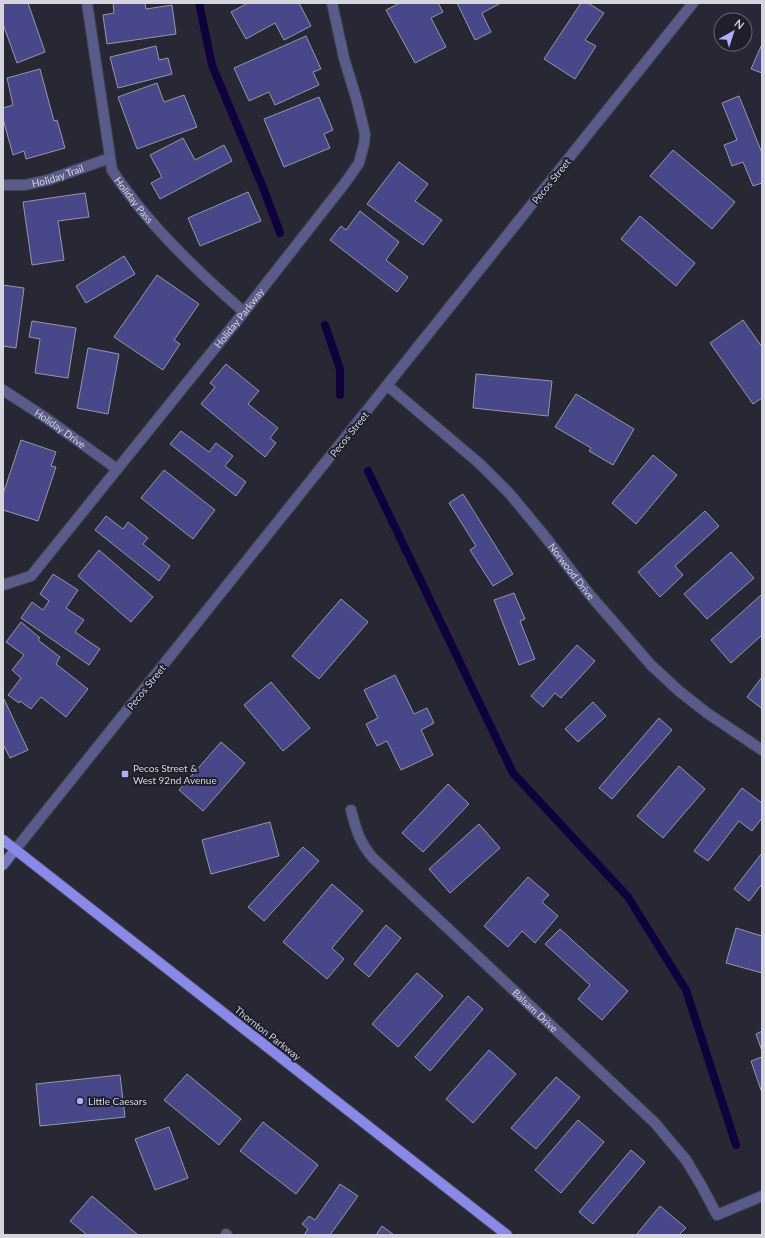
<svg xmlns="http://www.w3.org/2000/svg" width="765" height="1238" font-family="Lato,sans-serif">
<style>
.lines{fill:none;stroke-linecap:round;stroke-linejoin:round}
.stream{stroke:#0f003d;stroke-width:8}
.building{fill:#48478a;stroke:#9697a6}
.minor-casing{stroke:#43444f;stroke-width:12}
.tertiary-casing{stroke:#43444f;stroke-width:12}
.secondary-casing{stroke:#43444f;stroke-width:12}
.primary-casing{stroke:#43444f;stroke-width:12}
.minor{stroke:#595b8a;stroke-width:10}
.tertiary{stroke:#595b8a;stroke-width:10}
.secondary{stroke:#7475c0;stroke-width:10}
.primary{stroke:#8989ea;stroke-width:10}
.poi-dot{fill:#acaffb;stroke:#1e1f2a;stroke-width:1.5}
.labels{text-anchor:middle;dominant-baseline:central;stroke-width:4;stroke-linejoin:round;paint-order:stroke}
.street-label{font-size:10px;fill:#d4d5dd;stroke:#1e1f2a}
.poi-label{font-size:10px;fill:#d4d5dd;stroke:#1e1f2a;text-anchor:start}
</style>
<rect width="100%" height="100%" fill="#272834"/>
<g class="lines">
<!-- stream -->
<g class="stream">
<polyline points="199,3 212,65 264,190 280,233"/>
<polyline points="325,325 340,369 340,395"/>
<polyline points="368,471 513,773 628,897 686,990 736,1145"/>
</g>
</g>
<!-- building -->
<g class="building">
<polygon points="3,3 28,3 45,52 17,63 3,24"/>
<polygon points="113,3 145,3 146,9 172,5 176,34 107,44 103,15 114,13"/>
<polygon points="248,3 299,3 311,26 284,40 275,23 246,39 231,12"/>
<polygon points="400,3 438,3 443,12 431,18 446,47 415,63 386,10"/>
<polygon points="457,3 501,3 482,13 491,32 475,40"/>
<polygon points="581,3 588,3 604,13 585,40 596,46 575,79 544,59"/>
<polygon points="306,36 321,69 313,72 319,85 275,105 269,92 249,101 234,68"/>
<polygon points="762,44 762,73 751,69"/>
<polygon points="156,46 159,60 168,58 172,74 118,88 110,57"/>
<polygon points="40,69 54,121 57,120 65,148 26,159 24,151 13,155 3,119 3,108 13,105 7,78"/>
<polygon points="157,83 164,102 184,95 197,127 137,149 118,97"/>
<polygon points="739,96 762,153 762,183 753,186 743,162 732,166 724,145 737,140 722,103"/>
<polygon points="319,97 333,130 324,134 330,148 284,167 264,119"/>
<polygon points="183,138 195,160 224,145 232,161 160,199 151,183 162,177 150,155"/>
<polygon points="673,150 735,202 712,229 650,176"/>
<polygon points="399,162 428,184 415,201 442,220 423,245 367,204"/>
<polygon points="248,192 261,221 200,246 188,218"/>
<polygon points="85,193 89,217 58,221 64,260 32,265 23,202"/>
<polygon points="360,211 399,242 386,260 408,277 397,292 330,240 341,226 346,230"/>
<polygon points="640,216 695,263 676,286 621,239"/>
<polygon points="124,256 135,274 86,303 76,286"/>
<polygon points="157,275 199,304 174,340 180,344 163,370 114,337"/>
<polygon points="3,285 24,288 16,348 3,346"/>
<polygon points="743,320 762,347 762,398 753,404 710,343"/>
<polygon points="32,321 76,328 68,378 35,373 40,339 29,337"/>
<polygon points="88,348 119,354 108,414 77,408"/>
<polygon points="226,364 259,391 248,404 278,428 270,438 276,443 265,457 201,404 215,387 210,383"/>
<polygon points="476,374 552,381 548,416 473,408"/>
<polygon points="576,394 634,429 613,465 589,451 591,448 555,427"/>
<polygon points="181,431 209,452 216,443 233,456 225,466 246,482 236,496 170,444"/>
<polygon points="21,440 56,452 51,466 56,467 38,521 3,510 3,494"/>
<polygon points="653,455 677,475 636,524 612,503"/>
<polygon points="164,470 215,510 193,539 141,498"/>
<polygon points="463,494 513,574 493,586 470,550 476,546 449,503"/>
<polygon points="705,511 719,526 675,566 683,575 660,597 638,572"/>
<polygon points="106,516 123,529 128,522 148,538 143,544 170,566 159,581 95,530"/>
<polygon points="99,550 153,597 131,622 78,576"/>
<polygon points="731,552 754,578 707,619 684,594"/>
<polygon points="53,574 78,590 66,608 84,620 75,632 100,649 89,665 21,618 32,602 43,610 49,601 40,594"/>
<polygon points="514,593 525,619 520,621 535,659 519,665 494,600"/>
<polygon points="761,595 762,596 762,635 731,663 711,640"/>
<polygon points="341,599 368,622 319,679 292,656"/>
<polygon points="21,622 40,638 38,640 60,657 56,664 88,689 66,717 41,697 31,709 20,701 19,703 8,695 21,678 12,670 24,655 6,642"/>
<polygon points="577,645 595,661 561,698 555,693 543,707 531,696"/>
<polygon points="395,675 414,714 427,708 434,723 421,730 433,755 401,770 387,741 377,746 366,724 378,718 364,690"/>
<polygon points="762,677 762,706 761,708 747,697"/>
<polygon points="271,682 310,728 283,751 244,705"/>
<polygon points="3,697 28,750 10,758 3,744"/>
<polygon points="593,702 606,716 578,742 565,729"/>
<polygon points="659,718 672,730 612,799 599,788"/>
<polygon points="221,742 245,763 203,811 179,790"/>
<polygon points="679,766 705,789 663,838 637,816"/>
<polygon points="448,784 469,804 423,852 402,833"/>
<polygon points="742,788 762,803 762,818 752,831 739,821 708,861 694,851"/>
<polygon points="270,822 279,856 211,874 202,840"/>
<polygon points="479,824 500,848 450,893 429,869"/>
<polygon points="303,847 319,861 264,921 248,907"/>
<polygon points="762,853 762,884 749,901 734,889"/>
<polygon points="528,877 549,895 542,902 558,916 535,943 522,931 508,947 484,926"/>
<polygon points="332,884 363,911 332,948 344,959 327,979 283,942"/>
<polygon points="386,925 401,938 369,977 354,964"/>
<polygon points="736,928 762,936 762,973 726,963"/>
<polygon points="560,929 628,991 602,1020 578,999 590,985 545,944"/>
<polygon points="417,973 443,996 398,1047 372,1024"/>
<polygon points="468,996 483,1009 430,1071 415,1057"/>
<polygon points="762,1031 762,1051 756,1034"/>
<polygon points="489,1050 516,1074 473,1123 446,1099"/>
<polygon points="762,1057 762,1093 751,1061"/>
<polygon points="187,1074 241,1119 219,1145 164,1100"/>
<polygon points="120,1075 125,1117 40,1126 36,1084"/>
<polygon points="556,1077 580,1097 536,1149 511,1128"/>
<polygon points="578,1120 604,1142 561,1193 535,1170"/>
<polygon points="263,1122 318,1165 296,1194 240,1151"/>
<polygon points="169,1127 188,1178 155,1190 135,1139"/>
<polygon points="631,1150 645,1162 593,1224 579,1212"/>
<polygon points="340,1184 358,1196 330,1235 304,1235 308,1229 302,1224 309,1216 315,1220"/>
<polygon points="92,1196 138,1235 87,1235 70,1221"/>
<polygon points="660,1206 686,1228 679,1235 636,1235"/>
<polygon points="382,1226 394,1235 376,1235"/>
</g>
<g class="lines">
<defs>
<g id="minor">
<path id="s1" d="M 87,3 L 112,170 C 120,183 130,195 139,207 C 171,246 206,279 244,312"/>
<path id="s2" d="M 3,185 L 25,185 L 48,180 L 110,158"/>
<path id="s3" d="M 388,386 L 480,464 L 509,493 L 543,534 L 590,595 L 651,665 L 679,691 L 707,713 L 762,750"/>
<path id="s4" d="M 3,390 L 46,418 L 117,469"/>
<path id="s5" d="M 3,585 L 31,576 L 244,312 L 345,183 L 359,163 L 364,144 L 365,134 L 357,101 L 344,58 L 332,3"/>
<path id="s6" d="M 351,810 C 356,830 360,843 373,858 L 655,1123 L 686,1160 L 701,1185 L 717,1215 L 762,1196"/>
<polyline points="226,1234 227,1235"/>
</g>
<polyline id="tertiary" points="15,850 693,3"/>
<polyline id="secondary" points="3,865 15,850"/>
<polyline id="primary" points="3,840 507,1235"/>
</defs>
<!-- minor casing -->
<use href="#minor" class="minor-casing"/>
<!-- tertiary casing -->
<use href="#tertiary" class="tertiary-casing"/>
<!-- secondary casing -->
<use href="#secondary" class="secondary-casing"/>
<!-- primary casing -->
<use href="#primary" class="primary-casing"/>
<!-- minor -->
<use href="#minor" class="minor"/>
<!-- tertiary -->
<use href="#tertiary" class="tertiary"/>
<!-- secondary -->
<use href="#secondary" class="secondary"/>
<!-- primary -->
<use href="#primary" class="primary"/>
</g>
<!-- markers -->
<g class="poi-dot">
<rect x="121" y="770" width="8" height="8" rx="2"/>
<circle cx="80" cy="1101" r="4"/>
</g>
<g class="labels">
<!-- street labels -->
<g class="street-label">
<text stroke="none"><textPath href="#s2" startOffset="56">Holiday Trail</textPath></text>
<text transform="translate(551 181) rotate(-51)">Pecos Street</text>
<text stroke="none"><textPath href="#s1" startOffset="206">Holiday Pass</textPath></text>
<text stroke="none"><textPath href="#s5" startOffset="361">Holiday Parkway</textPath></text>
<text stroke="none"><textPath href="#s4" startOffset="69">Holiday Drive</textPath></text>
<text transform="translate(349 434) rotate(-51)">Pecos Street</text>
<text stroke="none"><textPath href="#s3" startOffset="262">Norwood Drive</textPath></text>
<text transform="translate(146 687) rotate(-51)">Pecos Street</text>
<text stroke="none"><textPath href="#s6" startOffset="276">Balsam Drive</textPath></text>
<text transform="translate(268 1033) rotate(38)">Thornton Parkway</text>
</g>
<!-- poi labels -->
<g class="poi-label">
<text x="133" y="768">Pecos Street &amp;<tspan x="133" dy="12">West 92nd Avenue</tspan></text>
<text x="88" y="1101">Little Caesars</text>
</g>
</g>
<!-- border -->
<rect width="765" height="1238" fill="none" stroke="#d4d5dd" stroke-width="8"/>
<!-- north arrow -->
<g transform="translate(733 32) rotate(39)"><circle r="19" fill="#1e1f2a" stroke="#676872"/>
<path d="M0-3L7 15L0 10L-7 15Z" fill="#acaffb"/>
<text y="-6" font-size="11" font-weight="bold" text-anchor="middle" fill="#d4d5dd">N</text>
</g>
</svg>
